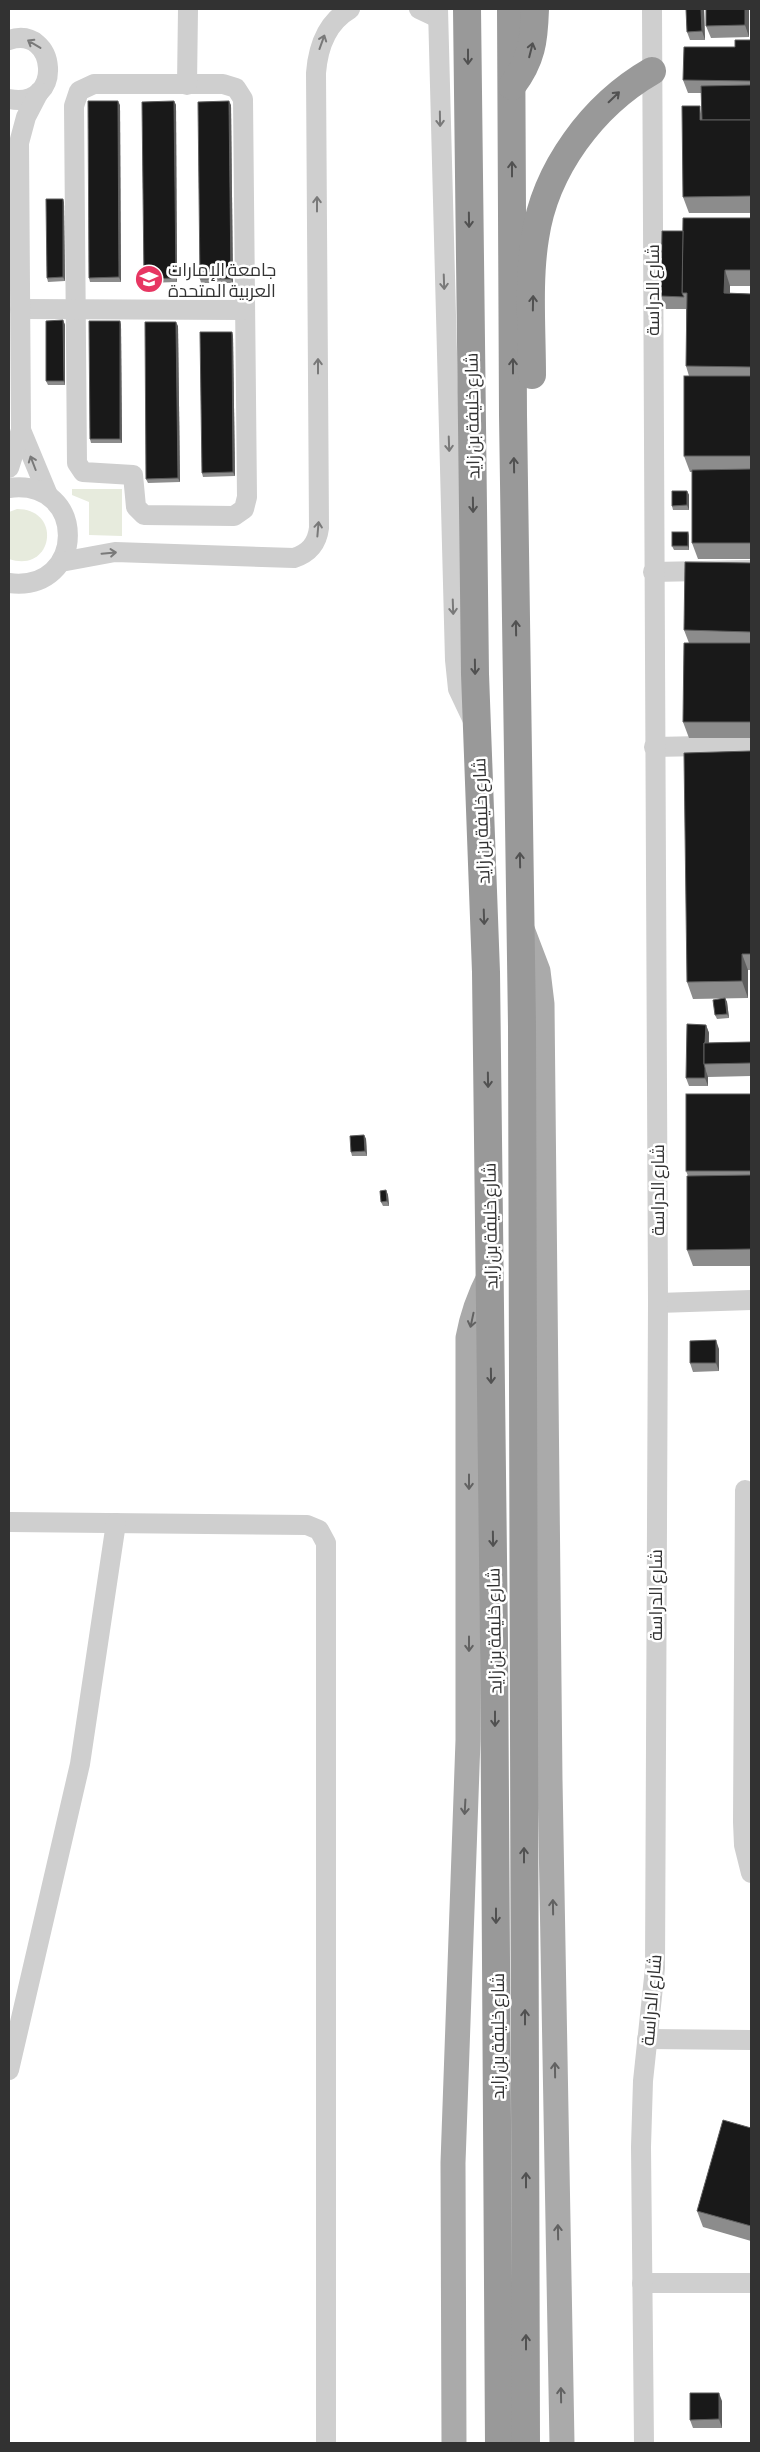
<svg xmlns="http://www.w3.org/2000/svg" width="760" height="2452" font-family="'Asap Condensed',Cairo,sans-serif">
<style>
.green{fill:#e7ebdd}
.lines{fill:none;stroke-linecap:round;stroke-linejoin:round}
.minor{stroke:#cfcfcf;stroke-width:20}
.major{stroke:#aaa;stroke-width:25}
.highway{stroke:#999;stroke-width:28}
.wall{fill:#8c8c8c}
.shaded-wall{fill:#5e5e5e}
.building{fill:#191919;stroke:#5e5e5e}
.oneway{stroke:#797979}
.oneway2{stroke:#515151}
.oneway3{stroke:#626262}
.labels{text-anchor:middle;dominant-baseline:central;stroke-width:5;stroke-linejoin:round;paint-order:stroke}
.poi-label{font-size:18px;fill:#323232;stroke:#fff;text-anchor:start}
.street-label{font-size:18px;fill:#323232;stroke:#fff}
</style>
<rect width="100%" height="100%" fill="#fff"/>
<!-- green -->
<g class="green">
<polygon points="72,489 122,489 122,536 89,535 89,502 72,495"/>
<path d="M 17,509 C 63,509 53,574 9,559 L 9,512 Z"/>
</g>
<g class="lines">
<!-- minor -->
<g class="minor">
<polyline points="419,9 438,18"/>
<polyline points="438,9 455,660 458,689 475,725"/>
<path d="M 9,40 C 57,24 65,110 9,99"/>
<polygon points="94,84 223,84 236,88 243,99 247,497 244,509 234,516 144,515 136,507 133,475 83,472 77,463 74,106 79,91"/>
<polyline points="187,85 188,9"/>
<polyline points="20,309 244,310"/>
<polyline points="21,430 48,495"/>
<polyline points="9,468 21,430 19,143 26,117 39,92"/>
<path d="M 9,488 C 88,478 87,593 9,583"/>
<path d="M 61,562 L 115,552 L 294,558 C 309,553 317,544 319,528 L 316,73 C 318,47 326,23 350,9"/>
<polyline points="653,572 751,570"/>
<polyline points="654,747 751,745"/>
<polyline points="658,1303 751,1300"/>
<polyline points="745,1490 743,1822 744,1845 751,1873"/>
<polyline points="9,1522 307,1525 319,1530 326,1543 326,2443"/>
<polyline points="647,2039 751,2040"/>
<polyline points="9,2070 80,1764 116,1523"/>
<polyline points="642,2283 751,2283"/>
<polyline points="644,2443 641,2147 643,2081 655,1968 658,1303 652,9"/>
</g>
<!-- major -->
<g class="major">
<polyline points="522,929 538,971 542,1004 550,1780 562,2443"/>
<path d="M 454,2443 L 453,2163 L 468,1740 L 468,1338 C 472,1315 479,1296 490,1275"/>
</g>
<!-- highway -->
<g class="highway">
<polyline points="467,9 475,674 486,972 494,1641 499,2443"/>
<polyline points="511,9 513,415 522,1026 526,2443"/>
<path d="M 512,86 C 532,60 534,40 535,9"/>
<path d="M 532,375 C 532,331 528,281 535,238 C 545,169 593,105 652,71"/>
</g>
</g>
<!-- wall -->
<g class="wall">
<rect x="9" y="9" width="27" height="1"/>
<polygon points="686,9 704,9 705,40 690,40 687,32"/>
<polygon points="749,9 749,37 711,38 706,26"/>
<polygon points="751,40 751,213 689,213 683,197 701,109 701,93 688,93 683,80 735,47"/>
<polygon points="174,101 176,105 177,282 146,283 144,279"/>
<polygon points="120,105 121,282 90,282 89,278"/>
<polygon points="231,105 233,283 201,283 200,279"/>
<polygon points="63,199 64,203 65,281 48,282 47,278"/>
<polygon points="751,218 751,286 730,286 730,293 751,294 751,559 698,559 692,543 692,472 690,472 684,456 689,376 686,366 686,309 666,309 661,296 683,231"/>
<polygon points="63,320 65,325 65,385 48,385 46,381"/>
<polygon points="120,321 121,325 122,443 91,443 90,439"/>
<polygon points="178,326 180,482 148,483 146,479"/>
<polygon points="232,332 233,336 235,476 203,477 202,473"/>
<polygon points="687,491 689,495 689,510 673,510 672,506"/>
<polygon points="688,532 689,536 689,550 674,550 672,546"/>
<polygon points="751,563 751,738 689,738 683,722 689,643 684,630"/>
<polygon points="751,751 751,970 748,970 748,998 693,999 687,982"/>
<polygon points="725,998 727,1002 729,1018 717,1019 715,1015"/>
<polygon points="706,1025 709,1033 709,1043 751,1042 751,1076 708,1077 708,1086 689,1086 686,1078"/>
<polygon points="751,1094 751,1266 693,1266 687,1250 688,1176 686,1171"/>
<polygon points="364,1135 366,1139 367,1156 352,1156 351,1152"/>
<polygon points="386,1190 388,1195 389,1206 383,1206 381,1202"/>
<polygon points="719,1349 719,1371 693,1372 690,1363"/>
<polygon points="751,2128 751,2241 703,2227 697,2211"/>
<polygon points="722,2401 722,2428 693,2428 690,2420"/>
</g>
<!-- shaded-wall -->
<g class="shaded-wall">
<polygon points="701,9 704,9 705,40 702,31"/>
<polygon points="745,9 749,9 749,37 745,25"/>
<polygon points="118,101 120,105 121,282 119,277"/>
<polygon points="174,101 176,105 177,282 176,278"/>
<polygon points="229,101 231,105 233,283 231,279"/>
<polygon points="63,199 64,203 65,281 63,277"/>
<polygon points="725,270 730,286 730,309 724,293"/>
<polygon points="63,320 65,325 65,385 64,381"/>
<polygon points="120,321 121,325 122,443 120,439"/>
<polygon points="176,322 178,326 180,482 178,478"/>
<polygon points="232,332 233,336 235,476 233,472"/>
<polygon points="687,491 689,495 689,510 687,505"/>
<polygon points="688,532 689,536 689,550 688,546"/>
<polygon points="742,954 748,970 748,998 742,981"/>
<polygon points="725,998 727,1002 729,1018 727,1014"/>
<polygon points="706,1025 709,1033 708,1064 705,1064"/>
<polygon points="705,1068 708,1077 708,1086 705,1078"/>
<polygon points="364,1135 366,1139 367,1156 365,1151"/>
<polygon points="386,1190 388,1195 389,1206 387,1201"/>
<polygon points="716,1340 719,1349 719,1371 716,1363"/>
<polygon points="719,2393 722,2401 722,2428 719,2419"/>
</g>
<!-- building -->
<g class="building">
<polygon points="686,9 701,9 702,31 687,32"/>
<polygon points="706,9 745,9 745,25 706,26"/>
<polygon points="735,40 751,40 751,81 683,80 684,47 735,47"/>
<polygon points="751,85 751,120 702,120 701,86"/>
<polygon points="88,101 118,101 119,277 89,278"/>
<polygon points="174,101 176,278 144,279 142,102"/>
<polygon points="229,101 231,279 200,279 198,102"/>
<polygon points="682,106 700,106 700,120 751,120 751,196 683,197"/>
<polygon points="46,199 63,199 63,277 47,278"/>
<polygon points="683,218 751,218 751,270 725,270 724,293 751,294 751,367 686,366 687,293 682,293"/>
<polygon points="662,231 683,231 682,293 684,297 661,296"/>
<polygon points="63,320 64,381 46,381 46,321"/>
<polygon points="89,321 120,321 120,439 90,439"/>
<polygon points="145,322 176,322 178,478 146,479"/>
<polygon points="200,332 232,332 233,472 202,473"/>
<rect x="684" y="376" width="67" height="80"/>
<polygon points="751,469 751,543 692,543 692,470"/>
<polygon points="672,491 687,491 687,505 672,506"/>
<rect x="672" y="532" width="16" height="14"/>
<polygon points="685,562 751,563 751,632 684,630"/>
<polygon points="684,643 751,643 751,722 683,722"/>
<polygon points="751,751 751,954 742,954 742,981 687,982 684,753"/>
<polygon points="725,998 727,1014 715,1015 713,1000"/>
<polygon points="687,1024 706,1025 705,1043 704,1043 704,1064 705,1068 705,1078 686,1078"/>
<polygon points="751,1042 751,1063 704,1064 704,1043"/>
<rect x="686" y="1094" width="65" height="77"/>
<polygon points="364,1135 365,1151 351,1152 350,1136"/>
<polygon points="751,1175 751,1249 687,1250 687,1176"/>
<polygon points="386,1190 387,1201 381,1202 380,1191"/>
<polygon points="716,1340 716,1363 690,1363 690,1341"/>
<polygon points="723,2120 751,2128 751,2226 697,2211"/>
<polygon points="690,2393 719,2393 719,2419 690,2420"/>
</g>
<!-- one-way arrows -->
<defs><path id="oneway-shaft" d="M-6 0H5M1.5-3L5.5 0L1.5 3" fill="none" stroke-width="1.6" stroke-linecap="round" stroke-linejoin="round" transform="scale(1.25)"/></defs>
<g class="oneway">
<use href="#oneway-shaft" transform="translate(322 42) rotate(-70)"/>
<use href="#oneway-shaft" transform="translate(34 44) rotate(-149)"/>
<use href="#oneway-shaft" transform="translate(440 119) rotate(89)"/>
<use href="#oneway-shaft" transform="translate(317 204) rotate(-90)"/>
<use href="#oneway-shaft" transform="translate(444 282) rotate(88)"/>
<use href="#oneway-shaft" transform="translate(318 366) rotate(-90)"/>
<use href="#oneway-shaft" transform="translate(449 444) rotate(88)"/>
<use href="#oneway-shaft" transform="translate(33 463) rotate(-111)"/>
<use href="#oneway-shaft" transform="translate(318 529) rotate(-85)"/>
<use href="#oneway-shaft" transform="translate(109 553) rotate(-5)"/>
<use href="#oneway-shaft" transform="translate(453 607) rotate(88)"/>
</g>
<g class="oneway2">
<use href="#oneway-shaft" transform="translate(531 50) rotate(-76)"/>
<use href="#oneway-shaft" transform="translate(468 57) rotate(90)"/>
<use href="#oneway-shaft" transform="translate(614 97) rotate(-44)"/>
<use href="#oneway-shaft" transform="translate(512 169) rotate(-90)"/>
<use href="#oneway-shaft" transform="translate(469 220) rotate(89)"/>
<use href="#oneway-shaft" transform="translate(533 303) rotate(-89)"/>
<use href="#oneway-shaft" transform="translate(513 366) rotate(-90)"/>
<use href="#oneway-shaft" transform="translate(514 465) rotate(-91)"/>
<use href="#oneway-shaft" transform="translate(473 505) rotate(89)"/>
<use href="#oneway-shaft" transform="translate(516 628) rotate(-91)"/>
<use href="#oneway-shaft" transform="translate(475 667) rotate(89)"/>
<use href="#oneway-shaft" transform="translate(520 860) rotate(-91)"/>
<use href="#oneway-shaft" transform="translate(484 917) rotate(88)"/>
<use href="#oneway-shaft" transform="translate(488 1080) rotate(89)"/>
<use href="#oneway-shaft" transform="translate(491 1376) rotate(89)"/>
<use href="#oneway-shaft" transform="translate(493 1539) rotate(89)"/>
<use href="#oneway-shaft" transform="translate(495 1719) rotate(90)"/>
<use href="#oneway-shaft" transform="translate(524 1855) rotate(-90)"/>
<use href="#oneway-shaft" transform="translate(496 1916) rotate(90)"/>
<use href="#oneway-shaft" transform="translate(525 2017) rotate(-90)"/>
<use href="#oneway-shaft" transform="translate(526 2180) rotate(-90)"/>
<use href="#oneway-shaft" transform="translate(526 2342) rotate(-90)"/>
</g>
<g class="oneway3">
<use href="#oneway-shaft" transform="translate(472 1320) rotate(102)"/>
<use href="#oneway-shaft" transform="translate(469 1482) rotate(90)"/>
<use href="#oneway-shaft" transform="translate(469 1644) rotate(90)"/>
<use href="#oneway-shaft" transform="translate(465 1807) rotate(93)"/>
<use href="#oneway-shaft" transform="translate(553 1907) rotate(-91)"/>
<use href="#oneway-shaft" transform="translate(555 2070) rotate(-91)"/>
<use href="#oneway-shaft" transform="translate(558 2232) rotate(-91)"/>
<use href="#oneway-shaft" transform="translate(561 2395) rotate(-91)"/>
</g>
<!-- icons -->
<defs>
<symbol id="university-disc" viewBox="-11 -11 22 22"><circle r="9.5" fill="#e73662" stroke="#fff"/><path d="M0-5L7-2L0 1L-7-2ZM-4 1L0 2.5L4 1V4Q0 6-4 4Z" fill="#fff"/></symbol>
</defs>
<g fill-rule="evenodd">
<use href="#university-disc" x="133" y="263" width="32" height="32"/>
</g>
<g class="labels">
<!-- poi labels -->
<g class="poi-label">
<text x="168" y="269">جامعة الإمارات<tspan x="168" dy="21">العربية المتحدة</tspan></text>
</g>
<!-- street labels -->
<g class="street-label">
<text transform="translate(652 290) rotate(-90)">شارع الدراسة</text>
<text transform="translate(472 416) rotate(-91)">شارع خليفة بن زايد</text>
<text transform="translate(481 821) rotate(-92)">شارع خليفة بن زايد</text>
<text transform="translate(657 1190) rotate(-90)">شارع الدراسة</text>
<text transform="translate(490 1226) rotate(-91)">شارع خليفة بن زايد</text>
<text transform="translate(655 1595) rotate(-90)">شارع الدراسة</text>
<text transform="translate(494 1631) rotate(-91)">شارع خليفة بن زايد</text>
<text transform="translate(651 2000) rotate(-85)">شارع الدراسة</text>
<text transform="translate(497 2036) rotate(-90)">شارع خليفة بن زايد</text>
</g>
</g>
<!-- border -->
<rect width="760" height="2452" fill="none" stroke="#323232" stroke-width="20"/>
</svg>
